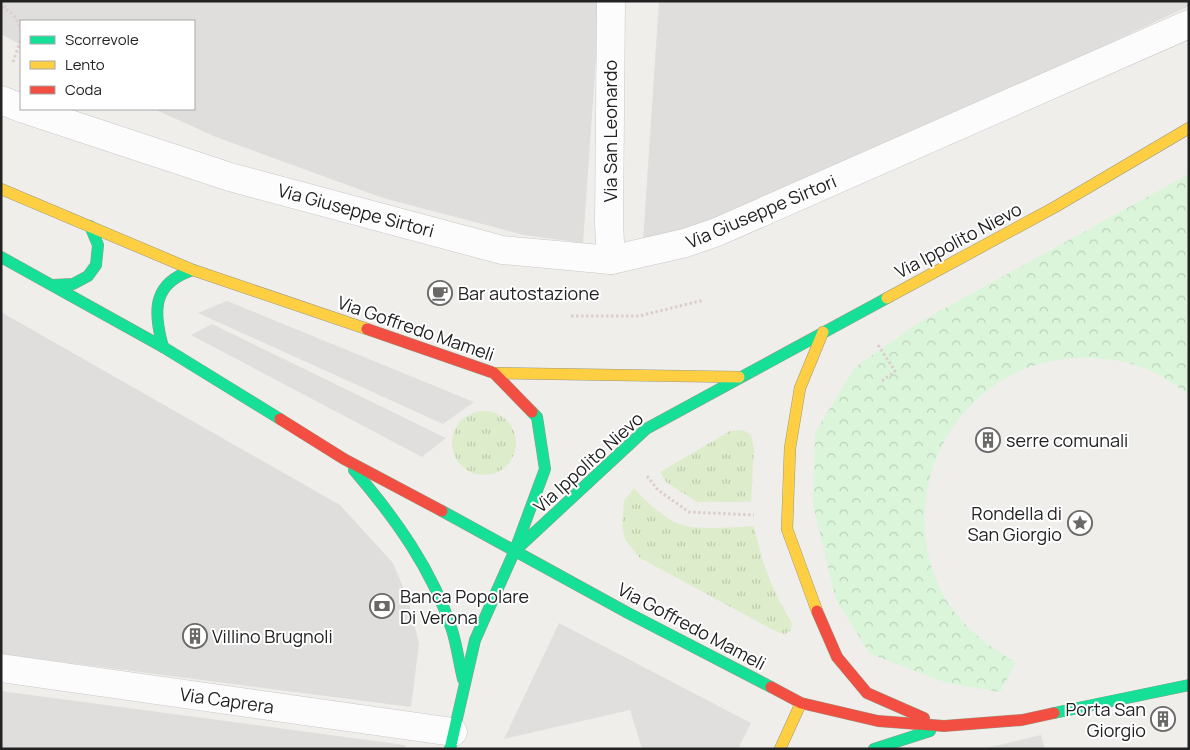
<svg xmlns="http://www.w3.org/2000/svg" width="1190" height="750" font-family="Manrope,sans-serif">
<style>
.residential{fill:#dfdedc}
.grass{fill:url(#grass-tufts)}
.park{fill:url(#park-crowns)}
.parking{fill:#e0dfde}
.lines{fill:none;stroke-linecap:round;stroke-linejoin:round}
.street-casing{stroke:#c9c8c7;stroke-width:29}
.fast-casing{stroke:#999a82;stroke-width:12}
.slow-casing{stroke:#999a82;stroke-width:12}
.jam-casing{stroke:#999a82;stroke-width:12}
.path{stroke:#dccecd;stroke-width:3;stroke-dasharray:2.5 2.5;stroke-linecap:butt}
.street{stroke:#fdfcfc;stroke-width:28}
.fast{stroke:#16e098;stroke-width:11}
.slow{stroke:#ffcf43;stroke-width:11}
.jam{stroke:#f24e42;stroke-width:11}
.labels{text-anchor:middle;dominant-baseline:central;stroke-width:4;stroke-linejoin:round;paint-order:stroke}
.street-label{font-size:18px;fill:#222;stroke:#fff}
.poi-label{font-size:18px;fill:#222;stroke:#fff;text-anchor:start}
</style>
<defs>
<pattern id="grass-tufts" width="24" height="20" patternUnits="userSpaceOnUse" patternTransform="scale(1.25)"><rect width="24" height="20" fill="#ddeccb"/><path d="M3 7l-1-3M5 7V3M7 7l1-3M15 17l-1-3M17 17v-4M19 17l1-3" fill="none" stroke="#bdcaae"/></pattern>
<pattern id="park-crowns" width="20" height="18" patternUnits="userSpaceOnUse" patternTransform="scale(1.25)"><rect width="20" height="18" fill="#daf5da"/><path d="M2 6a3 3 0 1 1 6 0M12 15a3 3 0 1 1 6 0" fill="none" stroke="#bbd2bb"/></pattern>
</defs>
<rect width="100%" height="100%" fill="#f0eeeb"/>
<!-- residential -->
<g class="residential">
<polygon points="1,1 600,1 583,243 524,235 383,198 216,137 154,109 194,109 194,21 21,21 21,45 1,34"/>
<polygon points="659,1 1189,1 1189,6 761,206 643,241"/>
<polygon points="1,312 340,505 393,563 408,599 419,644 411,707 1,654"/>
<polygon points="1,691 405,745 405,749 1,749"/>
</g>
<!-- grass -->
<g class="grass">
<circle cx="484" cy="443" r="32"/>
<polygon points="743,430 751,435 754,448 751,502 697,502 666,482 660,472 730,431"/>
<path d="M 634,488 C 643,499 666,520 680,524 C 698,531 734,527 754,526 C 762,563 772,591 792,623 L 791,630 L 785,634 L 777,632 L 640,558 L 625,540 L 622,526 L 624,501 Z"/>
</g>
<!-- park -->
<path class="park" d="M 1189,174 L 1189,395 C 1174,384 1160,374 1144,368 C 1127,361 1109,359 1092,358 C 995,353 918,435 925,532 C 927,561 938,592 957,615 C 974,636 994,649 1016,663 L 1000,692 L 947,683 L 870,654 L 836,600 L 813,505 L 815,433 L 855,367 L 920,322 Z"/>
<!-- parking -->
<g class="parking">
<polygon points="227,301 474,402 443,424 198,313"/>
<polygon points="212,324 446,438 422,457 191,335"/>
<polygon points="559,623 751,723 738,749 642,749 630,710 504,739"/>
<polygon points="1041,735 1045,749 982,749"/>
</g>
<g class="lines">
<defs>
<g id="street">
<polyline points="1,100 21,108"/>
<polyline points="24,109 230,177 502,250 611,260 685,243 717,232 1189,24"/>
<polyline points="611,260 609,224 611,1"/>
<polyline points="1,668 453,732"/>
</g>
<g id="fast">
<polyline points="1,257 163,347 280,419"/>
<polyline points="53,285 73,284 88,276 96,265 98,245 90,226"/>
<path d="M 163,347 C 153,311 152,283 193,270"/>
<path d="M 354,470 C 395,518 432,569 452,630 C 457,646 459,663 463,679"/>
<polyline points="442,511 628,613 771,687"/>
<polyline points="520,546 646,429 887,298"/>
<polyline points="1054,713 1189,685"/>
<polyline points="450,749 475,640 515,550 545,469 537,417 532,412"/>
<polyline points="874,749 930,731"/>
</g>
<g id="slow">
<polyline points="1,189 193,270 367,329"/>
<polyline points="887,298 1055,207 1189,128"/>
<polyline points="494,373 739,377"/>
<polyline points="817,611 787,529 790,448 800,388 823,332"/>
<polyline points="780,749 801,703"/>
</g>
<g id="jam">
<polyline points="367,329 494,373 532,412"/>
<polyline points="280,419 344,459 442,511"/>
<polyline points="817,611 837,657 867,693 924,718"/>
<polyline points="771,687 801,703 878,721 944,726 1022,720 1054,713"/>
</g>
</defs>
<!-- street casing -->
<use href="#street" class="street-casing"/>
<!-- fast casing -->
<use href="#fast" class="fast-casing"/>
<!-- slow casing -->
<use href="#slow" class="slow-casing"/>
<!-- jam casing -->
<use href="#jam" class="jam-casing"/>
<!-- path -->
<g class="path">
<path d="M 1,8 C 14,11 18,20 21,32"/>
<polyline points="4,8 5,1"/>
<polyline points="13,62 21,39"/>
<polyline points="571,316 639,316 704,300"/>
<polyline points="878,345 895,371 882,381"/>
<polyline points="647,476 658,490 689,512 754,515"/>
</g>
<!-- street -->
<use href="#street" class="street"/>
<!-- fast -->
<use href="#fast" class="fast"/>
<!-- slow -->
<use href="#slow" class="slow"/>
<!-- jam -->
<use href="#jam" class="jam"/>
</g>
<!-- icons -->
<defs>
<symbol id="cafe-ring" viewBox="-11 -11 22 22"><circle r="9.5" fill="#fff" stroke="#6a6968" stroke-width="1.5"/><path d="M-5.5-4.5H6V0H3Q3 3.5 0 3.5H-2.5Q-5.5 3.5-5.5 0ZM3-3.2v2h1.7v-2ZM-6 4.5H4V6H-6Z" fill="#6a6968"/></symbol>
<symbol id="building-ring" viewBox="-11 -11 22 22"><circle r="9.5" fill="#fff" stroke="#6a6968" stroke-width="1.5"/><path d="M-4-6H4V6H1V3H-1V6H-4ZM-2.5-4.3h1.7v1.8h-1.7ZM.8-4.3h1.7v1.8H.8ZM-2.5-1h1.7V.8h-1.7ZM.8-1h1.7V.8H.8Z" fill="#6a6968"/></symbol>
<symbol id="sight-ring" viewBox="-11 -11 22 22"><circle r="9.5" fill="#fff" stroke="#6a6968" stroke-width="1.5"/><path d="M0-6L1.8-2.2L6-1.7L2.9 1.2L3.7 5.4L0 3.3L-3.7 5.4L-2.9 1.2L-6-1.7L-1.8-2.2Z" fill="#6a6968"/></symbol>
<symbol id="bank-ring" viewBox="-11 -11 22 22"><circle r="9.5" fill="#fff" stroke="#6a6968" stroke-width="1.5"/><path d="M-6-4H6V4H-6ZM0-2.3a2.3 2.3 0 1 0 0 4.6a2.3 2.3 0 1 0 0-4.6Z" fill="#6a6968"/></symbol>
</defs>
<g fill-rule="evenodd">
<use href="#cafe-ring" x="426" y="279" width="28" height="28"/>
<use href="#building-ring" x="974" y="426" width="28" height="28"/>
<use href="#sight-ring" x="1066" y="509" width="28" height="28"/>
<use href="#bank-ring" x="368" y="592" width="28" height="28"/>
<use href="#building-ring" x="181" y="622" width="28" height="28"/>
<use href="#building-ring" x="1149" y="705" width="28" height="28"/>
</g>
<g class="labels">
<!-- street labels -->
<g class="street-label">
<text transform="translate(610 131) rotate(-90)">Via San Leonardo</text>
<text transform="translate(356 210) rotate(15)">Via Giuseppe Sirtori</text>
<text transform="translate(761 211) rotate(-23)">Via Giuseppe Sirtori</text>
<text transform="translate(958 240) rotate(-28)">Via Ippolito Nievo</text>
<text transform="translate(416 328) rotate(19)">Via Goffredo Mameli</text>
<text transform="translate(588 462) rotate(-42)">Via Ippolito Nievo</text>
<text transform="translate(692 626) rotate(28)">Via Goffredo Mameli</text>
<text transform="translate(227 700) rotate(8)">Via Caprera</text>
</g>
<!-- poi labels -->
<g class="poi-label">
<text x="458" y="293">Bar autostazione</text>
<text x="1006" y="440">serre comunali</text>
<text x="1062" y="513" text-anchor="end">Rondella di<tspan x="1062" dy="21">San Giorgio</tspan></text>
<text x="400" y="596">Banca Popolare<tspan x="400" dy="21">Di Verona</tspan></text>
<text x="212" y="636">Villino Brugnoli</text>
<text x="1146" y="709" text-anchor="end">Porta San<tspan x="1146" dy="21">Giorgio</tspan></text>
</g>
</g>
<!-- border -->
<rect width="1190" height="750" fill="none" stroke="#222222" stroke-width="5"/>
<!-- legend -->
<rect x="20" y="20" width="175" height="90" fill="#ffffff" stroke="#a7a7a7"/>
<rect x="30" y="36" width="25" height="8" fill="#16e098" stroke="#a7a7a7"/>
<text x="65" y="45" font-size="15" fill="#222222">Scorrevole</text>
<rect x="30" y="61" width="25" height="8" fill="#ffcf43" stroke="#a7a7a7"/>
<text x="65" y="70" font-size="15" fill="#222222">Lento</text>
<rect x="30" y="86" width="25" height="8" fill="#f24e42" stroke="#a7a7a7"/>
<text x="65" y="95" font-size="15" fill="#222222">Coda</text>
</svg>
